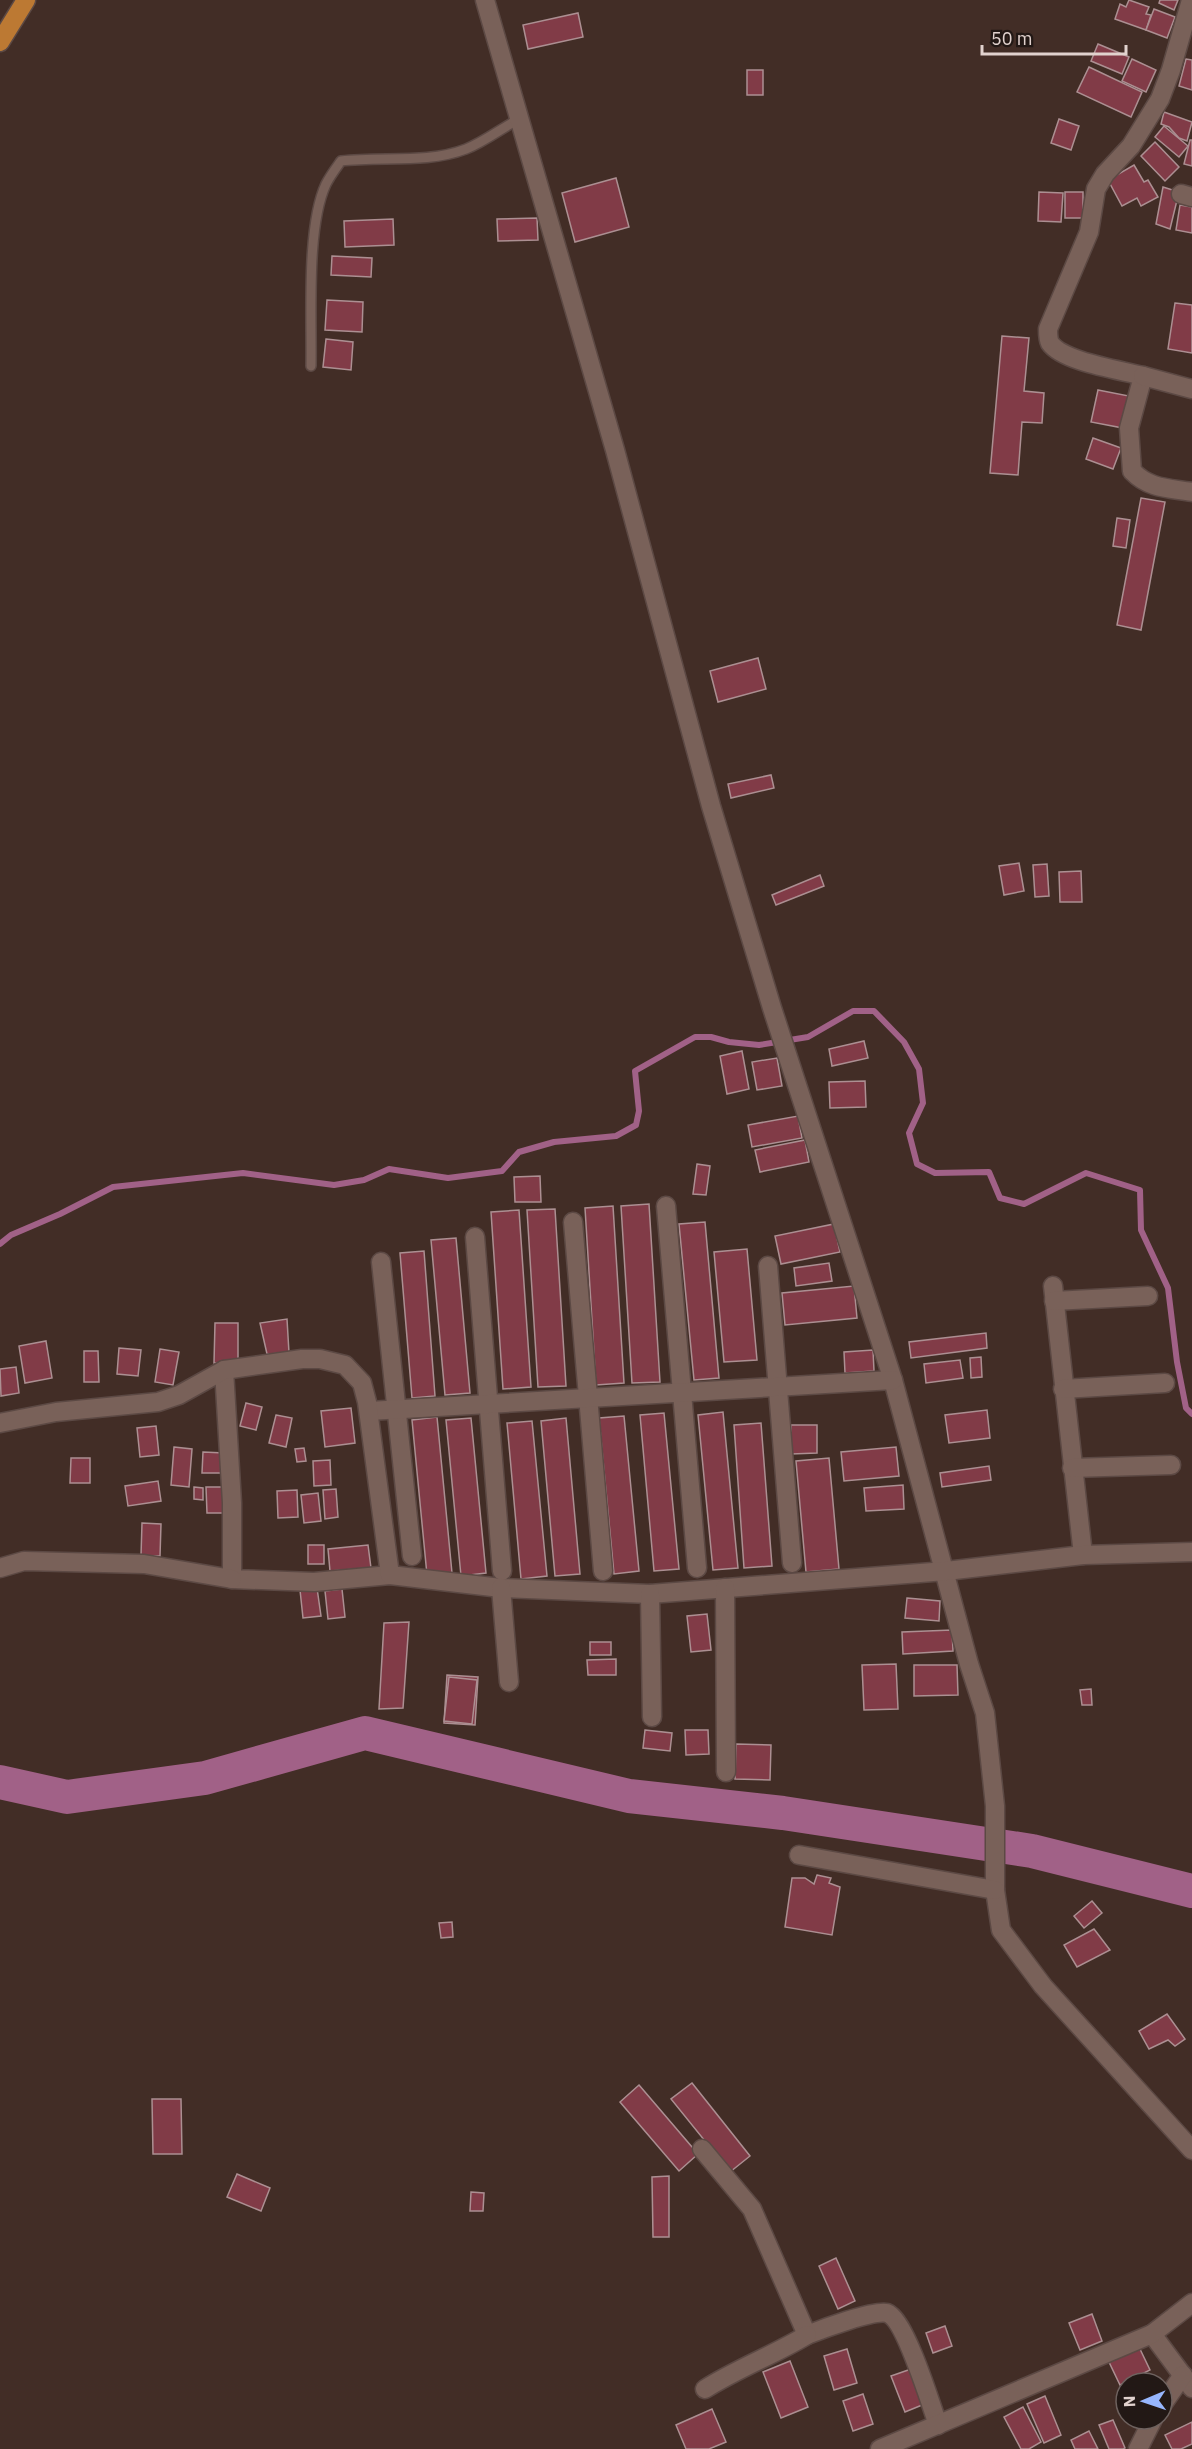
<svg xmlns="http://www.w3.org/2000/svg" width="1192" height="2449" font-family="'IBM Plex Sans',sans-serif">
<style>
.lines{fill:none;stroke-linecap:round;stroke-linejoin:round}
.stream{stroke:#a16187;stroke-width:6}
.river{stroke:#a16187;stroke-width:34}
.building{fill:#813b47;stroke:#ac8f92;stroke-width:1.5}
.lane-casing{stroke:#5c4944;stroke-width:12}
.street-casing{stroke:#5c4944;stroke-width:21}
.highway-casing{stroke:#5c4944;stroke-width:21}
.lane{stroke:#796159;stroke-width:9}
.street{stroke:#796159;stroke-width:18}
.highway{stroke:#bc7933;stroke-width:18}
</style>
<rect width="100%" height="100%" fill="#422d26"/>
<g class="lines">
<!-- stream -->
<polyline class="stream" points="0,1244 11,1235 60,1214 113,1187 243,1173 334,1185 364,1180 389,1169 448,1178 502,1171 519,1152 554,1142 616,1136 636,1125 639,1111 635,1071 695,1037 711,1037 729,1042 759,1045 808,1037 853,1011 874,1011 904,1042 919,1069 923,1103 909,1133 917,1164 935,1173 989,1172 1000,1198 1024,1204 1086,1173 1140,1190 1141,1230 1168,1288 1177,1362 1186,1408 1192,1414"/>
<!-- river -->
<polyline class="river" points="0,1782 67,1797 205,1778 365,1733 629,1796 783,1813 1032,1851 1192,1891"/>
</g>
<!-- building -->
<g class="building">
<polygon points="1129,0 1149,7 1146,14 1151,15 1146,30 1115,19 1120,4 1126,7"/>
<polygon points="1160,0 1178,0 1174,10 1159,3"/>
<polygon points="1154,9 1175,17 1167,38 1146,30"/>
<polygon points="578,13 583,37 528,49 523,25"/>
<polygon points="1098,44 1129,57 1122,74 1091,61"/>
<polygon points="1132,59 1156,70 1146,92 1122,81"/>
<polygon points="1186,59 1192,60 1192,90 1179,86"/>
<polygon points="1089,67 1142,92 1131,117 1077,92"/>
<rect x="747" y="70" width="16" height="25"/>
<polygon points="1164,112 1192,122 1187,141 1179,138 1169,127 1161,124"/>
<polygon points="1059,119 1079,126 1071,150 1051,143"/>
<polygon points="1164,126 1188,146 1179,157 1155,137"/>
<polygon points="1190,140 1192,140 1192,166 1184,164"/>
<polygon points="1155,142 1179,167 1165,181 1141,156"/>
<polygon points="1134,165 1144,182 1148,180 1158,197 1141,206 1137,198 1122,206 1108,180"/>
<polygon points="616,178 629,227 575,242 562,193"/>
<polygon points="1163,187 1179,192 1170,229 1156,224"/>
<polygon points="1039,192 1063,193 1061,222 1038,221"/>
<rect x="1065" y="192" width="18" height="26"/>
<polygon points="1180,205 1192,207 1192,233 1176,230"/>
<polygon points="537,218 538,240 498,241 497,219"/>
<polygon points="393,219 394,245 345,247 344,221"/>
<polygon points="332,256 372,258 371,277 331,275"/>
<polygon points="327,300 363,302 362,332 325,330"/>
<polygon points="1175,303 1192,305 1192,353 1168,349"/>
<polygon points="1002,336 1029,338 1024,391 1044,393 1042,423 1022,422 1018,475 990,473"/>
<polygon points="326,339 353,342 351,370 323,367"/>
<polygon points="1098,390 1129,396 1123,428 1091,422"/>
<polygon points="1093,438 1121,448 1113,469 1086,459"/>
<polygon points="1141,498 1165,502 1141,630 1117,625"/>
<polygon points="1117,518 1130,520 1126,548 1113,546"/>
<polygon points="758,658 766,689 718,702 710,671"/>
<polygon points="771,775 774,788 731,798 728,784"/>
<polygon points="1019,863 1024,891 1004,895 999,866"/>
<polygon points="1047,864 1049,896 1035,897 1033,865"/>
<polygon points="1081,871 1082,902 1060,902 1059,872"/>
<polygon points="820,875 824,886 776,905 772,895"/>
<polygon points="864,1041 868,1058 832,1066 829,1049"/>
<polygon points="742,1051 749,1089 727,1094 720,1056"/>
<polygon points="777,1058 782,1086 757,1090 752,1062"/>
<polygon points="865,1081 866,1107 830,1108 829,1082"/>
<polygon points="798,1116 802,1138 752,1147 748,1125"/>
<polygon points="805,1140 809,1162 760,1172 755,1150"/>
<polygon points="697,1164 710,1166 706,1195 693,1194"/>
<polygon points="540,1176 541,1202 515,1202 514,1177"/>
<polygon points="649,1204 660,1382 632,1383 621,1206"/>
<polygon points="613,1206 624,1383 596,1385 585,1208"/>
<polygon points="555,1209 566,1386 538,1387 527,1210"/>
<polygon points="519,1210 531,1387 503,1389 491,1212"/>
<polygon points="705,1222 719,1378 694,1380 679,1224"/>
<polygon points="834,1224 840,1252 781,1264 775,1236"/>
<polygon points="456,1238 470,1393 445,1395 431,1240"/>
<polygon points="747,1249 757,1360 724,1362 714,1252"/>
<polygon points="424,1251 435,1396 412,1398 400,1253"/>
<polygon points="829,1263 832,1281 796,1286 794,1268"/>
<polygon points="854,1286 857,1318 785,1325 782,1293"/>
<polygon points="287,1319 289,1353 267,1354 260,1323"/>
<polygon points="215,1323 238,1323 238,1363 214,1363"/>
<polygon points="986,1333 987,1348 911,1358 909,1342"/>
<polygon points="46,1341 52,1378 25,1383 19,1346"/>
<polygon points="119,1348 141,1350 138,1376 117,1374"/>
<polygon points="160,1349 179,1352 173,1385 155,1382"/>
<polygon points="873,1350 874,1371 845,1373 844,1352"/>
<polygon points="84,1351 98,1351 99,1382 84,1382"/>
<polygon points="981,1357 982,1377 971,1378 970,1358"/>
<polygon points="960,1360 963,1378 926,1383 924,1364"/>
<polygon points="16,1367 19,1393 1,1396 0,1369"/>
<polygon points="246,1403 262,1407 256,1430 240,1426"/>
<polygon points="351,1408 355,1443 325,1447 321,1411"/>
<polygon points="987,1410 990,1438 949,1443 945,1415"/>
<polygon points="723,1412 738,1568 713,1570 698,1415"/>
<polygon points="664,1413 679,1569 654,1571 640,1415"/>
<polygon points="276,1415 292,1418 286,1447 269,1443"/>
<polygon points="624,1416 639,1571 614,1574 599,1418"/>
<polygon points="437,1417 452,1573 427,1575 412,1420"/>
<polygon points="471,1418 486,1573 461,1576 446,1420"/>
<polygon points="566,1418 580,1574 555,1576 541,1421"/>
<polygon points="532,1421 547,1576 521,1579 507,1423"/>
<polygon points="761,1423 772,1566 744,1568 734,1425"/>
<polygon points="791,1425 817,1425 817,1453 791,1454"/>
<polygon points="156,1426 159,1455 140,1457 137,1428"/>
<polygon points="174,1447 192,1449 189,1487 171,1485"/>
<polygon points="896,1447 899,1476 844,1481 841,1452"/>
<polygon points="304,1448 306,1461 297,1462 295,1449"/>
<polygon points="203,1452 224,1453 224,1473 202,1473"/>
<polygon points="71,1458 90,1458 90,1483 70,1483"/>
<polygon points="829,1458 839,1569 806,1572 796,1461"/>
<polygon points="330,1460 331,1485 314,1486 313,1461"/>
<polygon points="989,1466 991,1480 942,1487 940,1473"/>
<polygon points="158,1481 161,1501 128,1506 125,1486"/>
<polygon points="903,1485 904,1509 866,1511 864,1488"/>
<polygon points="194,1487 203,1488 203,1500 194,1499"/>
<polygon points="206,1487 224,1487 225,1513 207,1513"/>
<polygon points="336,1489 338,1517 325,1519 323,1490"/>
<polygon points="297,1490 298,1517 278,1518 277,1491"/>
<polygon points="318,1493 321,1521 304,1523 301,1495"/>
<polygon points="142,1523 161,1524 160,1556 141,1556"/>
<rect x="308" y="1545" width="16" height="19"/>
<polygon points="368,1545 371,1568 330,1571 328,1549"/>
<polygon points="317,1588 321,1616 303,1618 300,1590"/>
<polygon points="342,1589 345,1617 328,1619 325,1591"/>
<polygon points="907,1598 940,1601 939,1621 905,1618"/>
<polygon points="707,1614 711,1650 691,1652 687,1616"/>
<polygon points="409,1622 403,1708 379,1709 384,1623"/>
<polygon points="952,1630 953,1651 903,1654 902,1632"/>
<rect x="590" y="1642" width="21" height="13"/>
<polygon points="616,1659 616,1675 588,1675 587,1660"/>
<polygon points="896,1664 898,1709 864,1710 862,1665"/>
<polygon points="914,1665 957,1665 958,1695 914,1696"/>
<polygon points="447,1675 478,1677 475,1725 444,1723"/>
<polygon points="449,1677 477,1680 472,1724 444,1721"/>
<polygon points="1091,1689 1092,1705 1082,1705 1080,1690"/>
<polygon points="645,1730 672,1733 670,1751 643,1748"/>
<polygon points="685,1730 708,1730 709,1754 686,1755"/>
<polygon points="736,1744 771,1745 770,1780 735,1779"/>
<polygon points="817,1875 831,1878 829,1883 840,1887 832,1935 785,1927 792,1878 805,1878 814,1884"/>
<polygon points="1092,1901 1102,1913 1084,1928 1074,1916"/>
<polygon points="452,1922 453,1937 441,1938 439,1923"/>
<polygon points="1094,1929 1110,1950 1077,1967 1064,1945"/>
<polygon points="1167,2014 1185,2039 1175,2046 1168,2040 1149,2049 1139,2031"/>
<polygon points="692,2083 750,2156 730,2172 671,2099"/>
<polygon points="639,2085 698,2154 679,2171 620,2102"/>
<polygon points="152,2099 181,2099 182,2154 153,2154"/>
<polygon points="237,2174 270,2188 261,2211 227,2197"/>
<polygon points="669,2176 669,2237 653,2237 652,2177"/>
<polygon points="471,2192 484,2193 483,2211 470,2211"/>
<polygon points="836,2258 855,2301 838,2309 819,2266"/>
<polygon points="1092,2314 1102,2341 1080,2350 1069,2323"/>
<polygon points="945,2326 952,2346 933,2353 926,2333"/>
<polygon points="1139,2347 1150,2370 1120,2385 1109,2362"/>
<polygon points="847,2349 857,2383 834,2390 824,2356"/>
<polygon points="790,2361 808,2407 781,2418 763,2372"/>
<polygon points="914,2368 927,2403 905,2412 891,2376"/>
<polygon points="863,2394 873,2424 853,2431 843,2401"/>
<polygon points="1045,2396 1061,2435 1044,2443 1027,2404"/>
<polygon points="1023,2407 1041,2442 1029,2449 1021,2449 1004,2417"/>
<polygon points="712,2409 726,2442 709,2449 686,2449 676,2425"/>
<polygon points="1113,2420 1125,2448 1123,2449 1109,2449 1099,2425"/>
<polygon points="1192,2422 1192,2444 1181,2449 1172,2449 1165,2435"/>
<polygon points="1089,2431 1098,2449 1075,2449 1071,2440"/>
</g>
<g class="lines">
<defs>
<path id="lane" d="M 311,366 C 312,317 306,227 326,184 C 330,176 336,168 341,161 C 382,156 427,164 466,149 C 484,142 502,128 519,119"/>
<g id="street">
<polyline points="485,0 615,450 711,806 772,1008 893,1380 969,1664 985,1713 995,1806 995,1890 1001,1930 1043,1986 1192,2150"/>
<path d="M 1191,0 L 1171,70 L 1160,99 L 1131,146 L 1105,174 L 1096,189 L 1089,232 L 1048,329 C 1048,334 1048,339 1050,343 C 1063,362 1121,370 1143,376 L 1129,428 L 1132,471 C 1149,489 1169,488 1192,492"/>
<polyline points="1181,194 1192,197"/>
<polyline points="1143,376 1192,389"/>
<polyline points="666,1206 697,1568"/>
<polyline points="573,1222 603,1571"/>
<polyline points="475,1237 502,1571"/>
<polyline points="381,1262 412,1556"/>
<polyline points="768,1266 792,1563"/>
<polyline points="1053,1286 1083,1555"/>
<polyline points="1054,1301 1148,1296"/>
<polyline points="224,1370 232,1503 232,1579 314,1582 390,1575"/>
<polyline points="1063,1389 1165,1383"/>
<polyline points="369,1411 893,1380"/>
<polyline points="0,1423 56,1412 158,1402 179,1395 224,1370 302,1359 320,1359 345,1365 362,1383 367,1402 390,1575 501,1588 650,1594 946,1571 1083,1555 1192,1552"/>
<polyline points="1072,1468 1171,1465"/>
<polyline points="0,1568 24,1561 144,1564 232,1579"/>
<polyline points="501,1588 509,1682"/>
<polyline points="725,1588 726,1772"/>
<polyline points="650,1594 652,1717"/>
<polyline points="799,1855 995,1890"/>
<path d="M 702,2149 L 752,2209 L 807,2335 C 822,2329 873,2310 887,2313 C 905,2319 931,2405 938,2425"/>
<polyline points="1152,2334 1192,2388"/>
<path d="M 705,2389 C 738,2368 774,2355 807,2335"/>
<polyline points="1162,2405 1183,2375"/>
<polyline points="880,2449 1152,2334 1192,2303"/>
<polyline points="1138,2449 1153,2419"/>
</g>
<polyline id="highway" points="0,42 26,0"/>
</defs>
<!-- lane casing -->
<use href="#lane" class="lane-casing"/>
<!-- street casing -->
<use href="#street" class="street-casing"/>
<!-- highway casing -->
<use href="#highway" class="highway-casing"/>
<!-- lane -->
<use href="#lane" class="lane"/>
<!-- street -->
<use href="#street" class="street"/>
<!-- highway -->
<use href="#highway" class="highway"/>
</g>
<!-- north arrow -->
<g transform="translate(1144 2401) rotate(268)"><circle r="28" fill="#221815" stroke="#6e625f" stroke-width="1.5"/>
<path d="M0-4.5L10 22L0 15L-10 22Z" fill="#97b6fd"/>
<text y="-9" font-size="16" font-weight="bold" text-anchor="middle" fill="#e1d2ce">N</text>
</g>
<!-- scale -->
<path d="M982 45v9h144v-9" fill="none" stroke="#e1d2ce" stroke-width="3"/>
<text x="991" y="45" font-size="18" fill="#e1d2ce" stroke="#221815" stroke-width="4.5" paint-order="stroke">50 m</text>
</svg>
